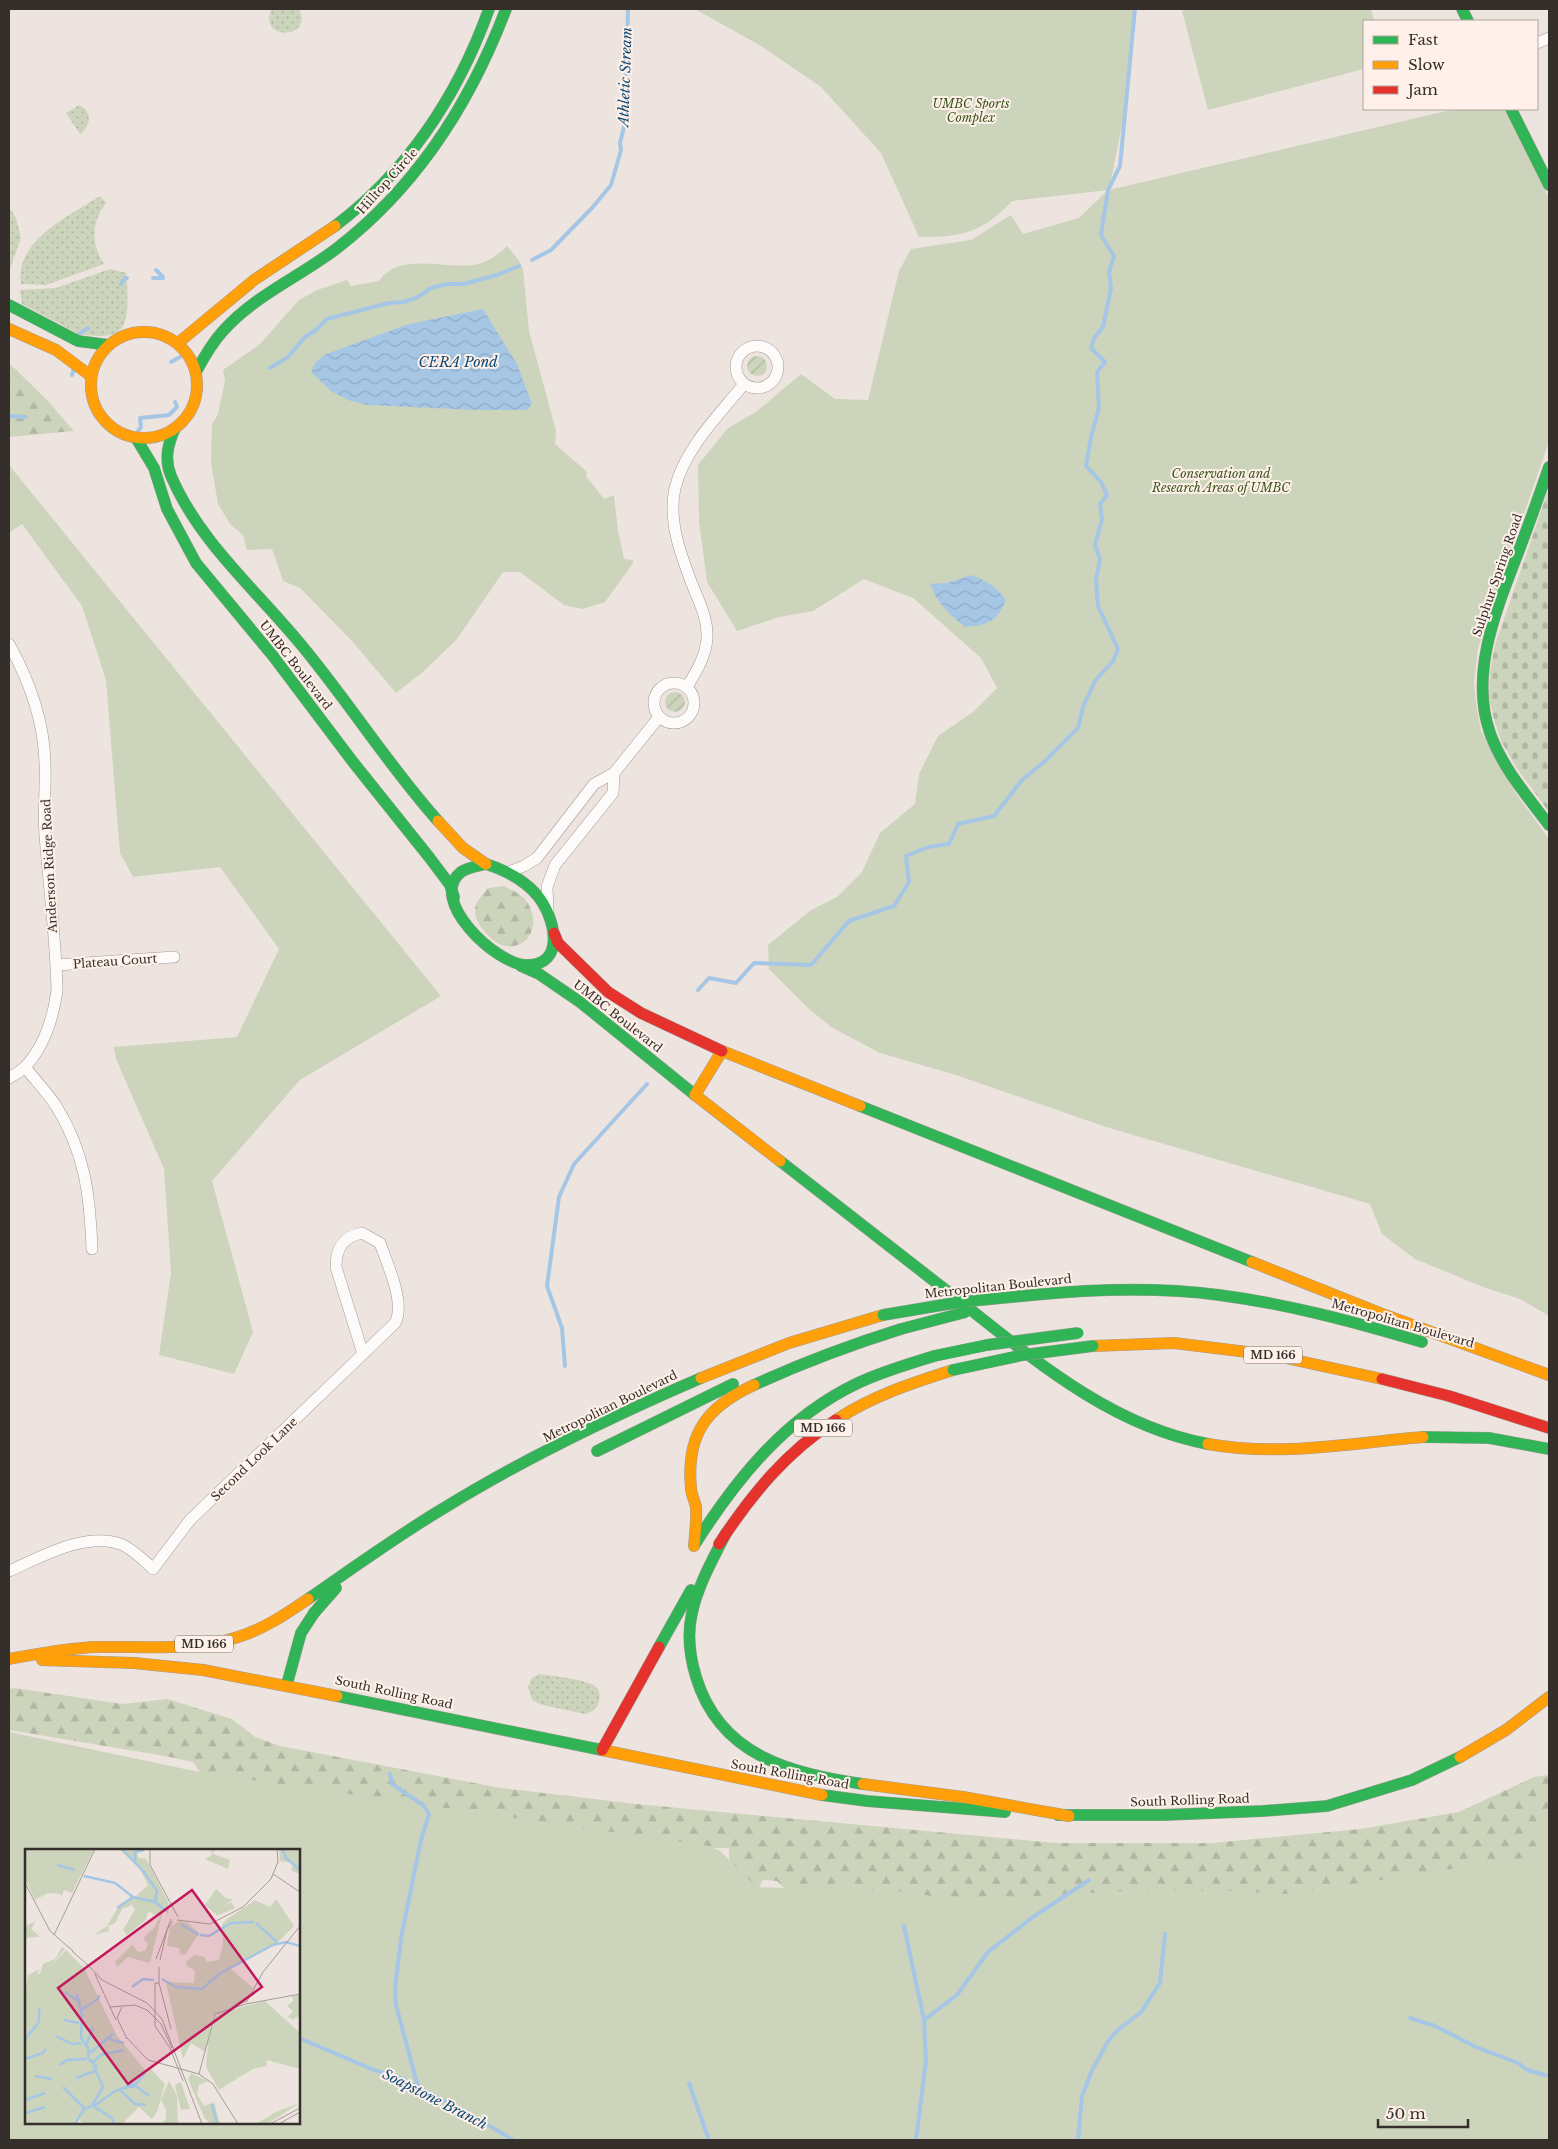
<svg xmlns="http://www.w3.org/2000/svg" width="1558" height="2149" font-family="'Libre Baskerville',serif">
<style>
.grass{fill:url(#grass-dots)}
.forest{fill:url(#forest-firs);fill-rule:evenodd}
.cemetery{fill:url(#cemetery-stones)}
.park{fill:#ccd4bb;fill-rule:evenodd}
.garden{fill:url(#garden-furrows)}
.water{fill:url(#water-waves)}
.lines{fill:none;stroke-linecap:round;stroke-linejoin:round}
.stream{stroke:#a5c7e5;stroke-width:4}
.street-casing{stroke:#a29a96;stroke-width:12}
.fast-casing{stroke:#a29a96;stroke-width:12}
.slow-casing{stroke:#a29a96;stroke-width:12}
.jam-casing{stroke:#a29a96;stroke-width:12}
.street{stroke:#fcfbfa;stroke-width:11}
.fast{stroke:#30b455;stroke-width:11}
.slow{stroke:#ff9f0a;stroke-width:11}
.jam{stroke:#e5322d;stroke-width:11}
.fast-bridge-casing{stroke:#a29a96;stroke-width:12;stroke-linecap:butt}
.fast-bridge{stroke:#30b455;stroke-width:11}
.labels{text-anchor:middle;dominant-baseline:central;stroke-width:4;stroke-linejoin:round;paint-order:stroke}
.shield{fill:#fff1e9;stroke:#726964;stroke-width:1}
.shield-label{font-size:11px;font-weight:bold;fill:#352f2b}
.park-label{font-size:12px;font-style:italic;fill:#375519;stroke:#fff1e9}
.street-label{font-size:12px;fill:#352f2b;stroke:#fff1e9}
.water-label{font-size:14px;font-style:italic;fill:#0d4974;stroke:#fff1e9}
.inset-river{fill:none;stroke:#a5c7e5;stroke-width:2.5}
.inset-road{fill:none;stroke:#a49c97;stroke-width:1}
.view{fill:#c2185b;fill-opacity:0.15;stroke:#c2185b;stroke-width:2.5}
.inset-edge{fill:none;stroke:#352f2b;stroke-width:2.5}
</style>
<defs>
<pattern id="grass-dots" width="8" height="8" patternUnits="userSpaceOnUse" patternTransform="scale(1.25)"><rect width="8" height="8" fill="#ccd4bb"/><path d="M2 2h.1M6 6h.1" fill="none" stroke="#b0b6a1" stroke-width="1.8" stroke-linecap="round"/></pattern>
<pattern id="forest-firs" width="22" height="20" patternUnits="userSpaceOnUse" patternTransform="scale(1.25)"><rect width="22" height="20" fill="#ccd4bb"/><path d="M5 1l3.5 6h-7zM16 11l3.5 6h-7z" fill="#b0b6a1"/></pattern>
<pattern id="cemetery-stones" width="16" height="16" patternUnits="userSpaceOnUse" patternTransform="scale(1.25)"><rect width="16" height="16" fill="#ccd4bb"/><path d="M2 7V4a2 2 0 0 1 4 0v3zM10 15v-3a2 2 0 0 1 4 0v3z" fill="#b0b6a1"/></pattern>
<pattern id="garden-furrows" width="10" height="10" patternUnits="userSpaceOnUse" patternTransform="scale(1.25)"><rect width="10" height="10" fill="#ccd4bb"/><path d="M-1 1l2-2M0 10L10 0M9 11l2-2" fill="none" stroke="#b0b6a1"/></pattern>
<pattern id="water-waves" width="16" height="10" patternUnits="userSpaceOnUse" patternTransform="scale(1.25)"><rect width="16" height="10" fill="#a5c7e5"/><path d="M0 5q4-4 8 0t8 0" fill="none" stroke="#8fabc5"/></pattern>
</defs>
<rect width="100%" height="100%" fill="#eee4df"/>
<!-- grass -->
<g class="grass">
<path d="M 272,9 L 299,9 C 314,41 256,40 272,9 Z"/>
<path d="M 79,105 C 93,111 91,126 80,134 L 66,113 Z"/>
<path d="M 100,196 L 106,203 C 91,223 91,244 104,264 L 46,285 L 21,284 C 14,241 69,216 100,196 Z"/>
<polygon points="9,207 16,218 21,238 9,272"/>
<path d="M 110,269 L 127,273 L 125,278 L 127,280 C 128,321 131,343 81,334 L 86,330 L 85,328 L 77,333 L 22,304 L 20,290 L 56,288 Z"/>
<path d="M 539,1674 C 552,1676 587,1679 596,1687 C 600,1691 600,1697 599,1702 C 597,1709 592,1712 585,1714 L 542,1705 L 532,1700 L 528,1687 L 532,1678 Z"/>
</g>
<!-- forest -->
<g class="forest">
<polygon points="9,363 47,400 74,431 9,437"/>
<path d="M 504,886 C 520,894 530,899 533,918 C 535,934 523,949 506,946 C 494,945 474,923 475,911 C 475,902 482,895 488,888 Z"/>
<path d="M 15,1688 L 122,1704 L 167,1699 L 232,1719 L 255,1737 L 280,1746 L 501,1788 L 636,1804 L 1055,1843 L 1212,1843 L 1360,1829 L 1459,1812 L 1534,1777 L 1549,1775 L 1549,2140 L 265,2140 L 299,2123 L 380,1872 L 204,1778 L 193,1762 L 165,1756 L 9,1730 L 9,1689 ZM 691,1848 L 729,1848 L 730,1884 ZM 763,1880 L 777,1881 L 798,1902 L 755,1894 Z"/>
</g>
<!-- cemetery -->
<polygon class="cemetery" points="1549,488 1549,812 1516,767 1501,741 1494,719 1489,698 1490,672 1495,645"/>
<!-- park -->
<g class="park">
<path d="M 695,9 L 1135,9 L 1126,105 L 1109,190 L 1455,109 L 1504,109 L 1549,198 L 1549,441 L 1478,648 L 1474,683 L 1476,703 L 1481,731 L 1515,792 L 1549,839 L 1549,1316 L 1520,1299 L 1483,1287 L 1415,1259 L 1382,1234 L 1370,1204 L 1106,1127 L 956,1075 L 880,1053 L 831,1027 L 808,1008 L 769,969 L 768,945 L 811,910 L 837,897 L 862,872 L 880,833 L 915,804 L 919,774 L 938,736 L 973,712 L 997,688 L 981,658 L 913,598 L 864,579 L 813,611 L 779,617 L 737,631 L 707,582 L 699,521 L 698,465 L 728,428 L 756,412 L 801,374 L 835,399 L 868,400 L 899,271 L 911,249 L 971,240 L 1011,215 L 1023,234 L 1079,218 L 1108,190 L 1012,201 C 982,233 962,237 919,237 L 881,153 L 821,87 L 761,46 Z"/>
<polygon points="1191,9 1371,9 1374,21 1364,21 1364,69 1208,110 1182,11"/>
<path d="M 507,246 L 518,259 L 523,269 L 529,331 L 556,431 L 555,444 L 587,472 L 586,476 L 604,499 L 614,495 L 618,531 L 624,559 L 633,560 L 633,563 L 605,602 L 582,609 L 564,605 L 520,572 L 503,572 L 457,639 L 424,671 L 396,693 L 352,641 L 300,588 L 283,581 L 272,549 L 247,550 L 243,535 L 230,524 L 218,504 L 211,463 L 212,424 L 218,414 L 225,381 L 223,370 L 259,345 L 299,300 L 317,290 L 347,280 L 351,286 L 379,281 C 400,250 446,271 478,264 C 488,262 499,254 507,246 Z"/>
<polygon points="9,465 441,996 300,1080 212,1181 253,1332 234,1374 159,1355 171,1273 164,1169 116,1059 114,1047 237,1037 279,949 220,867 133,877 120,853 106,680 82,606 22,524 9,533"/>
<path d="M 9,1732 L 204,1773 L 709,1846 L 720,1851 L 757,1887 L 898,1891 L 960,1900 L 1149,1890 L 1231,1891 L 1288,1894 L 1535,1856 L 1549,1813 L 1549,2140 L 9,2140 ZM 299,1850 L 299,2123 L 26,2123 L 26,1850 Z"/>
</g>
<!-- garden -->
<g class="garden">
<circle cx="757" cy="366" r="10"/>
<circle cx="675" cy="702" r="10"/>
</g>
<!-- water -->
<g class="water">
<polygon points="483,309 517,364 532,404 527,410 476,410 367,405 348,400 331,391 311,372 316,362 326,354 409,324"/>
<path d="M 971,575 C 986,580 997,587 1006,600 C 997,622 988,625 965,627 C 951,616 936,602 930,584 L 947,583 Z"/>
</g>
<g class="lines">
<!-- stream -->
<g class="stream">
<polyline points="532,260 551,250 592,208 611,185 621,150 620,143 625,123 628,9"/>
<polyline points="156,270 163,277"/>
<polyline points="153,278 163,278"/>
<polyline points="121,284 124,279 127,278"/>
<polyline points="79,334 88,328"/>
<polyline points="171,362 180,357"/>
<polyline points="270,368 288,357 305,337 316,330 327,319 389,303 404,302 418,297 431,288 447,284 464,284 497,275 519,266"/>
<polyline points="72,375 74,368"/>
<polyline points="9,416 26,417"/>
<polyline points="138,431 141,427 140,418 169,415 177,407 175,402"/>
<polyline points="698,990 709,978 736,983 754,963 811,965 849,921 894,906 909,882 906,856 928,847 949,844 958,824 994,816 1022,780 1044,762 1078,728 1083,707 1095,681 1113,661 1118,649 1098,606 1096,580 1100,559 1095,545 1102,519 1100,504 1107,495 1101,482 1086,466 1091,437 1099,408 1097,372 1105,362 1091,348 1094,338 1103,327 1111,288 1109,272 1114,256 1101,235 1108,190 1120,166 1135,9"/>
<polyline points="565,1366 562,1328 547,1286 559,1197 574,1164 647,1084"/>
<polyline points="390,1774 392,1784 423,1805 429,1814 421,1840 401,1938 395,1988 396,2005 418,2087"/>
<polyline points="904,1926 924,2020 926,2061 916,2140"/>
<polyline points="1410,2018 1435,2026 1476,2047 1518,2063 1527,2070 1549,2076"/>
<polyline points="924,2020 957,1995 988,1952 1033,1917 1089,1880"/>
<polyline points="299,2038 374,2070 401,2078 475,2117 513,2140"/>
<polyline points="689,2083 709,2140"/>
<polyline points="1078,2140 1082,2096 1092,2070 1109,2040 1118,2030 1141,2012 1160,1983 1165,1934"/>
</g>
<defs>
<g id="street">
<polyline points="1537,43 1549,38"/>
<circle cx="757" cy="367" r="21"/>
<path d="M 9,644 C 29,680 44,721 45,763 C 46,787 43,811 45,835 C 49,887 56,940 57,991 C 53,1018 44,1047 25,1067 C 21,1071 14,1075 9,1078"/>
<circle cx="674" cy="703" r="20"/>
<path d="M 687,687 C 696,672 706,656 707,638 C 708,618 699,602 692,584 C 680,553 668,520 675,488 C 685,448 719,415 744,384"/>
<polyline points="509,872 524,866 537,858 594,784 614,773 659,717"/>
<polyline points="548,911 547,887 555,865 613,793 614,773"/>
<polyline points="57,965 174,957"/>
<path d="M 25,1067 C 35,1080 47,1092 56,1106 C 85,1152 90,1196 92,1249"/>
<path d="M 362,1233 L 380,1243 C 387,1264 406,1303 395,1323 L 363,1354 L 336,1267 C 336,1248 343,1237 362,1233 Z"/>
<path d="M 9,1571 C 41,1557 88,1530 123,1545 C 134,1551 144,1560 153,1569 L 190,1520 L 363,1354"/>
</g>
<g id="fast">
<polyline points="1462,9 1468,21"/>
<polyline points="1511,109 1549,185"/>
<path d="M 335,226 C 409,170 458,95 489,9"/>
<polyline points="9,305 78,341 109,345"/>
<path d="M 196,372 C 204,357 212,343 223,331 C 254,296 299,277 336,249 C 417,187 470,104 506,9"/>
<path d="M 175,428 C 168,444 164,459 171,476 C 199,541 253,587 298,641 C 347,699 387,764 438,821"/>
<polyline points="136,438 154,468 167,509 196,563 273,656 353,762 429,857 450,885 454,897"/>
<path d="M 1549,467 C 1539,496 1529,524 1518,553 C 1497,608 1469,673 1490,733 C 1502,767 1527,796 1549,825"/>
<path d="M 486,864 C 505,870 524,880 537,895 C 555,916 567,966 526,965 C 495,964 427,899 461,872 C 468,867 478,866 486,864 Z"/>
<polyline points="521,966 539,974 580,1002 695,1095"/>
<polyline points="860,1106 1252,1262"/>
<path d="M 780,1161 C 839,1207 897,1252 956,1298 C 1032,1358 1110,1426 1208,1444"/>
<path d="M 1033,1295 C 1095,1289 1157,1287 1219,1295 C 1288,1304 1355,1322 1422,1342"/>
<path d="M 754,1385 C 802,1363 850,1345 901,1329"/>
<polyline points="1423,1437 1489,1438 1549,1449"/>
<polyline points="597,1451 733,1384"/>
<path d="M 726,1533 C 713,1559 698,1585 692,1613 C 687,1634 690,1657 696,1677 C 720,1756 790,1773 863,1784"/>
<path d="M 695,1544 C 737,1478 786,1417 858,1383 C 883,1371 909,1364 934,1356"/>
<path d="M 308,1599 C 353,1568 397,1536 444,1508 C 525,1458 613,1416 701,1378"/>
<polyline points="314,1613 336,1588"/>
<polyline points="659,1647 691,1590"/>
<polyline points="287,1684 301,1633 314,1613"/>
<polyline points="337,1696 602,1750"/>
<polyline points="822,1795 867,1801 1005,1812"/>
<polyline points="1058,1815 1163,1815 1263,1811 1327,1806 1412,1780 1460,1757"/>
</g>
<g id="slow">
<polyline points="9,329 56,350 91,376"/>
<circle cx="144" cy="385" r="53"/>
<polyline points="178,343 254,280 335,226"/>
<polyline points="438,821 463,848 486,864"/>
<polyline points="780,1161 695,1095 722,1051 860,1106"/>
<polyline points="1252,1262 1385,1315 1549,1375"/>
<polyline points="1093,1346 1174,1343 1272,1355 1382,1379"/>
<polyline points="701,1378 789,1343 883,1315"/>
<path d="M 836,1420 C 872,1396 912,1383 953,1370"/>
<path d="M 1208,1444 C 1280,1457 1351,1443 1423,1437"/>
<path d="M 694,1546 C 695,1533 697,1520 696,1507 C 695,1501 691,1495 691,1488 C 686,1435 706,1407 754,1385"/>
<path d="M 9,1659 C 38,1654 67,1648 96,1647 C 143,1646 193,1652 238,1637 C 264,1629 286,1614 308,1599"/>
<polyline points="42,1660 134,1663 203,1670 337,1696"/>
<polyline points="602,1750 822,1795"/>
<polyline points="1460,1757 1506,1730 1549,1697"/>
<polyline points="863,1784 963,1797 1069,1816"/>
</g>
<g id="jam">
<polyline points="554,933 558,943 608,992 641,1013 722,1051"/>
<polyline points="1382,1379 1449,1396 1549,1428"/>
<path d="M 719,1544 C 751,1495 786,1452 836,1420"/>
<polyline points="602,1750 659,1647"/>
</g>
</defs>
<!-- street casing -->
<use href="#street" class="street-casing"/>
<!-- fast casing -->
<use href="#fast" class="fast-casing"/>
<!-- slow casing -->
<use href="#slow" class="slow-casing"/>
<!-- jam casing -->
<use href="#jam" class="jam-casing"/>
<!-- street -->
<use href="#street" class="street"/>
<!-- fast -->
<use href="#fast" class="fast"/>
<!-- slow -->
<use href="#slow" class="slow"/>
<!-- jam -->
<use href="#jam" class="jam"/>
<defs>
<g id="fast-bridge">
<polyline points="883,1315 960,1302 1033,1295"/>
<polyline points="901,1329 966,1312"/>
<polyline points="934,1356 987,1345 1078,1333"/>
<polyline points="953,1370 1023,1355 1093,1346"/>
</g>
</defs>
<!-- fast-bridge casing -->
<use href="#fast-bridge" class="fast-bridge-casing"/>
<!-- fast-bridge -->
<use href="#fast-bridge" class="fast-bridge"/>
</g>
<g class="labels">
<!-- shield labels -->
<g class="shield">
<rect x="1244" y="1346.5" width="58" height="17" rx="4"/>
<rect x="794" y="1419.5" width="58" height="17" rx="4"/>
<rect x="175" y="1635.5" width="58" height="17" rx="4"/>
</g>
<g class="shield-label">
<text x="1273" y="1355">MD 166</text>
<text x="823" y="1428">MD 166</text>
<text x="204" y="1644">MD 166</text>
</g>
<!-- park labels -->
<g class="park-label">
<text x="971" y="103">UMBC Sports<tspan x="971" dy="14">Complex</tspan></text>
<text x="1221" y="473">Conservation and<tspan x="1221" dy="14">Research Areas of UMBC</tspan></text>
</g>
<!-- street labels -->
<g class="street-label">
<text transform="translate(387 181) rotate(-48)">Hilltop Circle</text>
<text transform="translate(1497 575) rotate(-71)">Sulphur Spring Road</text>
<text transform="translate(296 665) rotate(52)">UMBC Boulevard</text>
<text transform="translate(49 866) rotate(-93)">Anderson Ridge Road</text>
<text transform="translate(115 961) rotate(-4)">Plateau Court</text>
<text transform="translate(618 1016) rotate(38)">UMBC Boulevard</text>
<text transform="translate(998 1286) rotate(-6)">Metropolitan Boulevard</text>
<text transform="translate(1403 1323) rotate(16)">Metropolitan Boulevard</text>
<text transform="translate(610 1406) rotate(-26)">Metropolitan Boulevard</text>
<text transform="translate(254 1459) rotate(-44)">Second Look Lane</text>
<text transform="translate(394 1692) rotate(12)">South Rolling Road</text>
<text transform="translate(790 1774) rotate(10)">South Rolling Road</text>
<text transform="translate(1190 1800) rotate(-2)">South Rolling Road</text>
</g>
<!-- water labels -->
<g class="water-label">
<text transform="translate(625 77) rotate(-88)">Athletic Stream</text>
<text x="458" y="362">CERA Pond</text>
<text transform="translate(435 2099) rotate(27)">Soapstone Branch</text>
</g>
</g>
<!-- overview -->
<g transform="translate(25 1849)">
<rect width="275" height="275" fill="#eee4df"/>
<path d="M 0,0 L 69,0 L 47,44 L 39,41 L 36,49 L 36,45 L 23,44 L 10,51 L 0,30 ZM 186,0 L 190,0 L 188,5 L 205,11 L 203,20 L 180,10 L 187,6 Z" fill="#ccd4bb"/>
<path d="M 94,0 L 112,0 L 113,9 L 121,10 L 144,55 L 143,66 L 139,57 L 111,47 L 123,36 L 114,19 ZM 254,0 L 275,0 L 275,25 L 266,22 L 268,14 L 255,12 ZM 191,40 L 201,49 L 208,50 L 190,65 L 180,56 ZM 11,72 L 6,80 L 15,88 L 0,89 L 0,77 ZM 37,98 L 40,100 L 0,148 L 3,126 L 15,120 L 12,125 L 15,125 L 18,115 L 30,110 ZM 166,224 L 183,232 L 174,236 L 172,245 L 179,257 L 189,253 L 195,275 L 185,275 L 179,268 L 163,230 ZM 144,232 L 152,247 L 153,275 L 137,275 L 141,270 L 141,261 L 136,251 ZM 155,233 L 157,236 L 165,260 L 156,261 L 150,236 ZM 275,254 L 242,275 L 231,275 L 251,263 Z" fill="#ccd4bb"/>
<path d="M 240,152 L 275,184 L 275,220 L 242,211 L 241,217 L 228,220 L 213,229 L 205,200 L 182,196 L 188,170 L 194,164 Z" fill="#ccd4bb"/>
<path d="M 111,47 L 139,57 L 125,114 L 103,108 L 92,118 L 90,113 L 107,96 L 113,103 L 120,102 L 123,94 L 118,89 L 129,79 L 135,67 L 129,65 L 127,69 L 128,64 L 123,63 L 121,71 L 102,86 L 98,81 L 110,60 L 107,56 L 97,60 L 90,74 L 83,77 L 84,82 L 69,86 L 82,77 L 95,55 ZM 251,50 L 269,77 L 251,95 L 205,119 L 228,139 L 220,154 L 188,167 L 180,203 L 166,194 L 158,210 L 141,133 L 169,134 L 170,122 L 161,116 L 162,112 L 169,106 L 180,108 L 181,113 L 194,111 L 198,96 L 197,75 L 201,71 L 230,51 L 245,58 ZM 206,53 L 210,59 L 191,67 L 191,63 ZM 154,72 L 163,74 L 174,84 L 160,106 L 155,105 L 154,99 L 142,97 L 145,78 ZM 41,101 L 59,119 L 92,187 L 120,221 L 125,219 L 140,235 L 132,263 L 127,270 L 114,258 L 97,275 L 59,275 L 53,269 L 51,275 L 0,275 L 0,145 ZM 275,146 L 275,166 L 268,171 L 263,168 L 260,171 L 268,162 L 262,157 L 268,152 L 267,147 ZM 183,196 L 205,200 L 213,229 L 194,241 L 181,218 Z" fill="#ccd4bb"/>
<path class="inset-river" d="M 97,0 L 119,23 L 132,42 L 130,53M 257,0 L 261,9 L 275,21M 110,15 L 110,3 L 119,1M 32,16 L 50,21M 59,27 L 90,34 L 108,48 L 130,53 L 142,62M 92,59 L 108,48M 231,74 L 252,93M 156,75 L 174,86M 175,86 L 184,87 L 206,74 L 229,73M 137,130 L 151,138 L 177,140 L 194,125 L 248,96 L 261,93 L 275,97M 107,138 L 118,130 L 129,131M 40,143 L 53,152M 52,145 L 57,167 L 56,189 L 64,201 L 63,209M 56,161 L 73,150 L 74,146M 39,171 L 54,174M 31,187 L 47,195 L 56,194M 0,190 L 14,173 L 14,159M 84,190 L 99,194M 61,197 L 68,178M 65,204 L 88,185M 0,210 L 18,204 L 21,200M 64,210 L 71,217 L 69,218 L 78,238 L 67,257M 68,213 L 76,206 L 99,201M 35,216 L 42,211 L 62,210M 10,227 L 27,230M 51,229 L 70,222M 38,238 L 59,259M 100,239 L 111,237 L 124,247M 94,240 L 110,255 L 121,256M 0,251 L 20,244M 187,255 L 192,275M 68,257 L 87,269 L 89,275M 68,258 L 90,242 L 112,234 L 120,224M 0,264 L 20,258M 50,275 L 59,260 L 67,257"/>
<path class="inset-road" d="M 125,0 L 125,16 L 153,68M 248,25 L 275,43M 0,34 L 25,82 L 48,102M 152,71 L 185,75 L 218,58 L 246,30 L 253,13 L 252,0M 29,86 L 70,0M 47,102 L 64,117M 131,110 L 146,70M 135,111 L 142,81 L 148,72M 63,116 L 77,131 L 122,154 L 137,170 L 177,275M 134,118 L 134,134M 70,125 L 91,171M 221,154 L 238,123 L 275,77M 85,158 L 110,156 L 122,161 L 136,175 L 147,199M 97,158 L 92,169 L 102,190M 146,180 L 134,134 L 130,134 L 130,177 L 145,199 L 158,232M 101,188 L 123,211 L 174,225 L 190,165 L 221,155 L 275,145M 174,225 L 188,235 L 213,275M 245,275 L 275,259M 254,275 L 275,263"/>
<path class="view" d="M 167,41 L 237,138 L 103,235 L 33,139 Z"/>
<rect width="275" height="275" class="inset-edge"/>
</g>
<!-- border -->
<rect width="1558" height="2149" fill="none" stroke="#352f2b" stroke-width="20"/>
<!-- legend -->
<rect x="1363" y="20" width="175" height="90" fill="#fff1e9" stroke="#aea39d"/>
<rect x="1373" y="36" width="25" height="8" fill="#30b455" stroke="#aea39d"/>
<text x="1408" y="45" font-size="15" fill="#352f2b">Fast</text>
<rect x="1373" y="61" width="25" height="8" fill="#ff9f0a" stroke="#aea39d"/>
<text x="1408" y="70" font-size="15" fill="#352f2b">Slow</text>
<rect x="1373" y="86" width="25" height="8" fill="#e5322d" stroke="#aea39d"/>
<text x="1408" y="95" font-size="15" fill="#352f2b">Jam</text>
<!-- scale -->
<path d="M1378 2119v8h90v-8" fill="none" stroke="#352f2b" stroke-width="2.5"/>
<text x="1386" y="2119" font-size="15" fill="#352f2b" stroke="#fff1e9" stroke-width="4" paint-order="stroke">50 m</text>
</svg>
